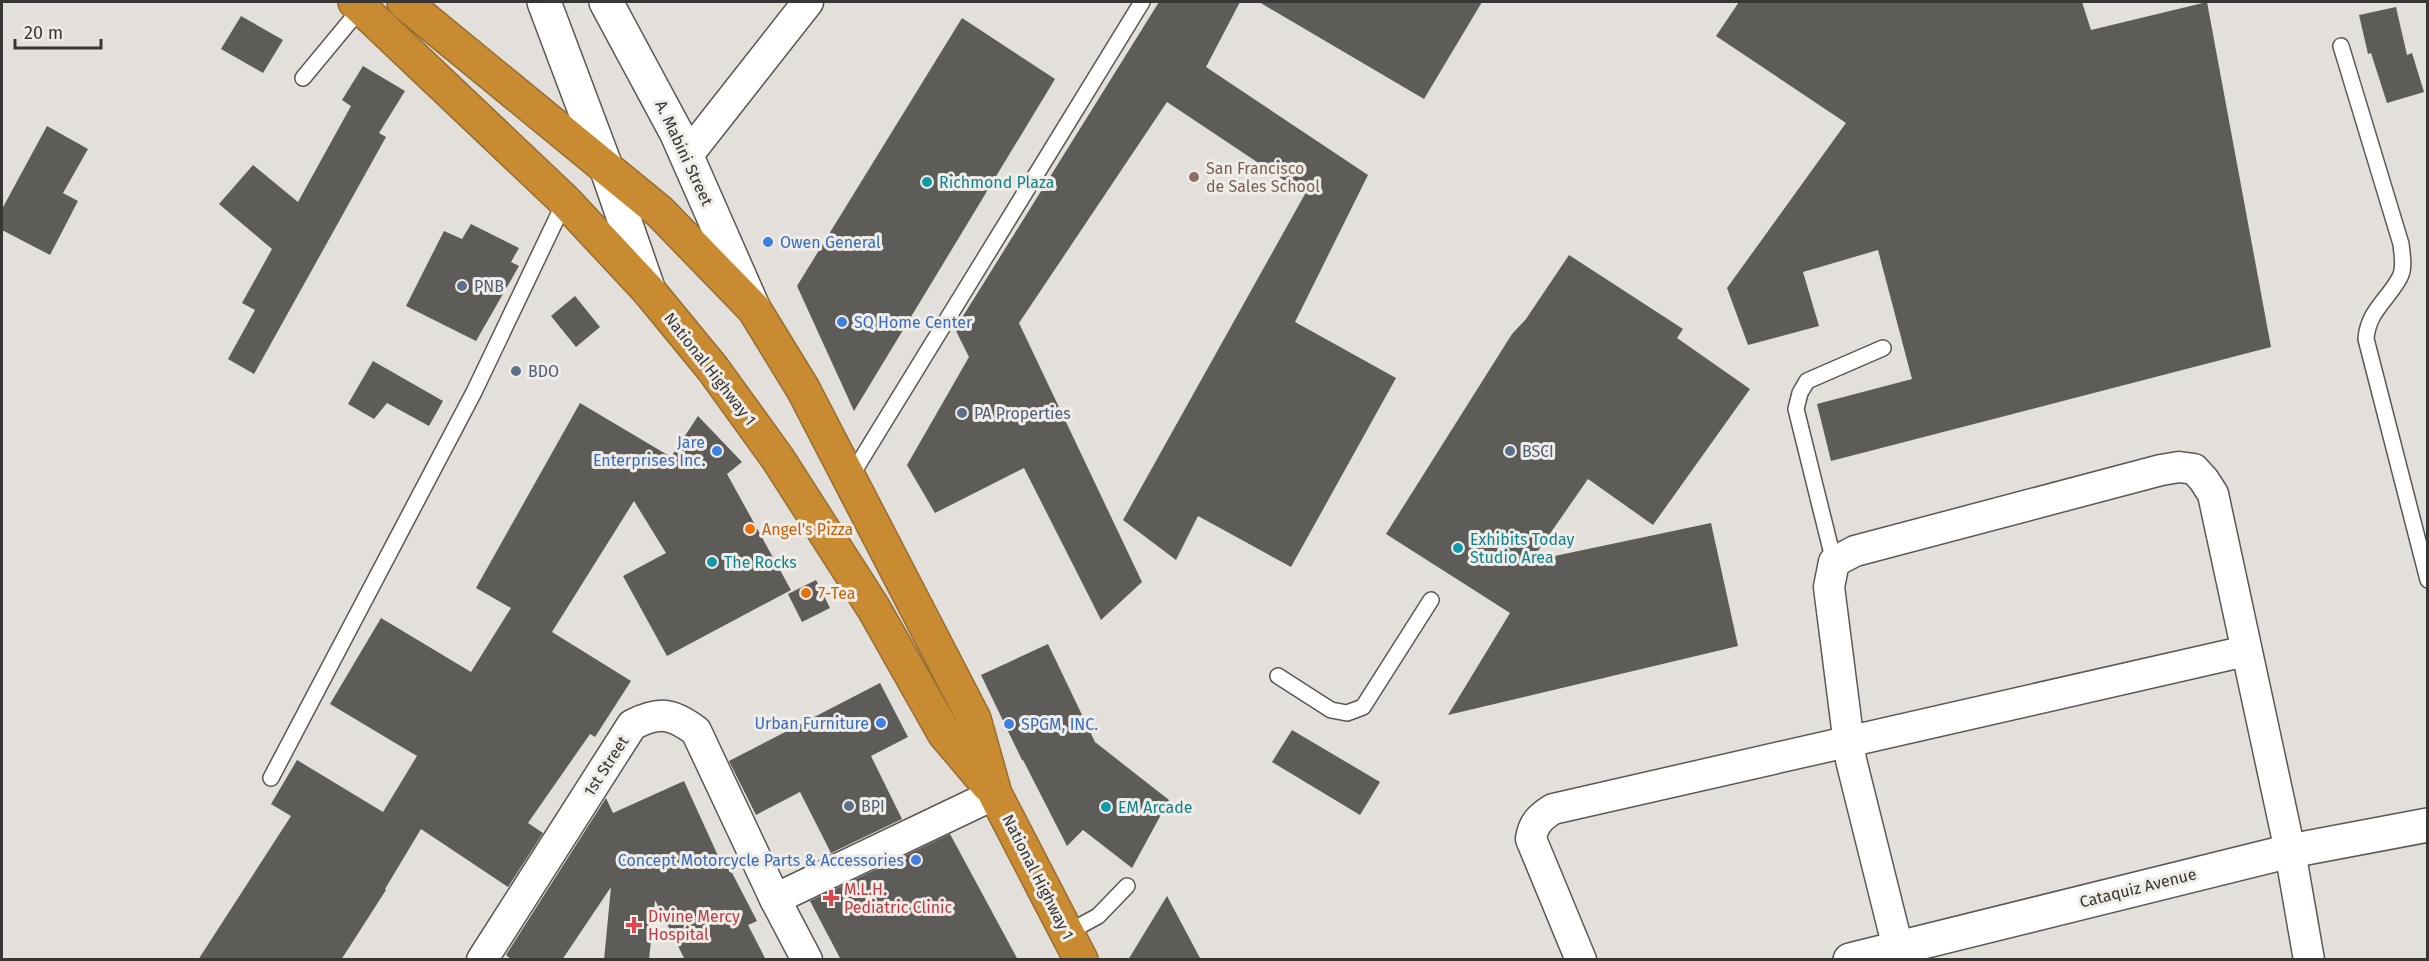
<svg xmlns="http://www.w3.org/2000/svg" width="2429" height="961" font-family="'Fira Sans',sans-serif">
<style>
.building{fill:#5e5c58}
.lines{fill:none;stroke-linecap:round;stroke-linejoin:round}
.lane-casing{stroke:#5b5854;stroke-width:18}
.street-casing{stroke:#5b5854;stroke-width:33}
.secondary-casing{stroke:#5b5854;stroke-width:36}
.highway-casing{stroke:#966d32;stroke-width:36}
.lane{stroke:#fff;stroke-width:15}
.street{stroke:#fff;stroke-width:30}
.secondary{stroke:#fff;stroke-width:33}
.highway{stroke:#c98b31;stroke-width:33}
.education-dot{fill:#8d6e63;stroke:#f0ede9;stroke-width:2}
.culture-dot{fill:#0f9aa8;stroke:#f0ede9;stroke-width:2}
.shop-dot{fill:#3f7fe0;stroke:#f0ede9;stroke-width:2}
.service-dot{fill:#5c6f8a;stroke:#f0ede9;stroke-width:2}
.food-dot{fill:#e8710a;stroke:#f0ede9;stroke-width:2}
.health-dot{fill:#e0444e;stroke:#f0ede9;stroke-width:2}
.labels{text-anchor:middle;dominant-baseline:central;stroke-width:6;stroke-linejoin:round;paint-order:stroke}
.street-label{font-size:16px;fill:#373634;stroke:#f0ede9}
.education-label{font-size:16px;fill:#785e54;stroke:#f0ede9;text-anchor:start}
.culture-label{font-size:16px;fill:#0d838f;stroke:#f0ede9;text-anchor:start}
.shop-label{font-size:16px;fill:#366cbe;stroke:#f0ede9;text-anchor:start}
.service-label{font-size:16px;fill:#4e5e75;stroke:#f0ede9;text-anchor:start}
.food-label{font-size:16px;fill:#c56008;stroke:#f0ede9;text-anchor:start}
.health-label{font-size:16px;fill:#be3a42;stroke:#f0ede9;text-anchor:start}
</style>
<rect width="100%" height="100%" fill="#e3e0db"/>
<!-- building -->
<g class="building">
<polygon points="1159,2 1240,2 1206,67 1368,175 1295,322 1396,378 1291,567 1198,516 1176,560 1123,520 1305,194 1167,102 1019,323 1142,582 1101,620 1024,468 935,513 907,465 969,357 955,329"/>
<polygon points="1259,2 1482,2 1424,99"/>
<polygon points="1739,2 2082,2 2091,30 2207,2 2271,347 1831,461 1817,404 1912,379 1878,250 1803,272 1819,326 1748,345 1727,288 1846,123 1716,36"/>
<polygon points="2396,7 2407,55 2412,53 2424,92 2387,103 2371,53 2368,54 2359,15"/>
<polygon points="241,16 283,40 263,73 221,49"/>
<polygon points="962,18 1055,79 854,411 797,286"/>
<polygon points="363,66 405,91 379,133 386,137 254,374 228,359 255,310 242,303 272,249 219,204 253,165 298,202 351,106 342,100"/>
<polygon points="47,126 88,149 63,193 78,201 50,255 2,230 2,209"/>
<polygon points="471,224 519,248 511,262 519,266 476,341 406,306 444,231 462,239"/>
<polygon points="1569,255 1683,329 1677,338 1750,389 1653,525 1588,479 1531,561 1711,523 1738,646 1448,715 1510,613 1386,534 1512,334 1526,319"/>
<polygon points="575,296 600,327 576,347 551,316"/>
<polygon points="373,361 443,401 429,426 387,403 374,419 348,404"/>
<polygon points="580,403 671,457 698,416 742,462 727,474 791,590 667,656 623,576 666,553 634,501 552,632 631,681 595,737 590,734 528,823 543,833 508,887 421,829 385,889 386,890 341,960 198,960 291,816 271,804 297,760 383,812 417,756 330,704 381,618 471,672 511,608 476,588"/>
<polygon points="816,580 830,608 802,622 788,594"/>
<polygon points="1048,644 1095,742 1169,800 1132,868 1083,830 1067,846 1023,760 1022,760 981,675"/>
<polygon points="880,683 908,737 871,756 902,819 831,853 800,792 756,815 729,761"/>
<polygon points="1292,730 1380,782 1360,815 1272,762"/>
<polygon points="684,781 724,869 729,867 757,921 748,925 766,960 685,960 655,900 649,960 604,960 611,887 562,960 512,960 506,955 606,798 613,813"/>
<polygon points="950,834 1018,960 841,960 810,901"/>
<polygon points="1167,896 1201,960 1128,960"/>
</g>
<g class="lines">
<defs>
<g id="lane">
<path d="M 2341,46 L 2401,244 C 2402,255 2405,267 2400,277 C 2388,300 2368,311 2366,339 L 2428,580"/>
<polyline points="303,78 361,8"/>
<polyline points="851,476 1142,2"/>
<polyline points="1834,562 1796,409 1800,393 1807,381 1883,348"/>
<polyline points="1278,676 1331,710 1347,713 1363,707 1431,600"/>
<polyline points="271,778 474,392 565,201"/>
<polyline points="1067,933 1098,916 1127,886"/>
</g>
<g id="street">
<polyline points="687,156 808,2"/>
<polyline points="775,899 995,794"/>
<polyline points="1898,948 1851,760 1829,587 1834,562 1855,551 2161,470 2179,467 2194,469 2204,480 2213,494 2290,851 2309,960"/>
<path d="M 482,960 L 632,725 C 659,711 672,713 696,731 L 775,899 L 807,960"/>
<path d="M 1581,960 L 1531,839 C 1533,824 1540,817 1553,809 L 2246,651"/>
</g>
<g id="secondary">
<polyline points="544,2 606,167 649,291"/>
<polyline points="606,2 677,134 753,307"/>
<polyline points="1850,960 2290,851 2428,825"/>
</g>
<g id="highway">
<polyline points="355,2 565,201 649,291 713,369 778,459 874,609 944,733 988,785"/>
<polyline points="404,2 660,212 754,309 803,389 974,719 995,794 1081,960"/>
</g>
</defs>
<!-- lane casing -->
<use href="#lane" class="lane-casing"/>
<!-- street casing -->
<use href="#street" class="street-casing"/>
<!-- secondary casing -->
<use href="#secondary" class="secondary-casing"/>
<!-- highway casing -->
<use href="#highway" class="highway-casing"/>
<!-- lane -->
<use href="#lane" class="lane"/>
<!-- street -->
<use href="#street" class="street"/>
<!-- secondary -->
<use href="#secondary" class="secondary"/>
<!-- highway -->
<use href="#highway" class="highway"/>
</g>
<!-- markers -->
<circle class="education-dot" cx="1194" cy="177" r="6"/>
<g class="culture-dot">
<circle cx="927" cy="182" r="6"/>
<circle cx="1458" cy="548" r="6"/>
<circle cx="712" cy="562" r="6"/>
<circle cx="1106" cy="807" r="6"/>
</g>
<g class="shop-dot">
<circle cx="768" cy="242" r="6"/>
<circle cx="842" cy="322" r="6"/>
<circle cx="717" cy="451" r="6"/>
<circle cx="881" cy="723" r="6"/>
<circle cx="1009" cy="724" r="6"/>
<circle cx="916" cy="860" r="6"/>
</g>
<g class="service-dot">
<circle cx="462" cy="286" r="6"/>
<circle cx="516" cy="371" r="6"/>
<circle cx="962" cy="413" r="6"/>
<circle cx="1510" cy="451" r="6"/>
<circle cx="849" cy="806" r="6"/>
</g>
<g class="food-dot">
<circle cx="750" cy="529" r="6"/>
<circle cx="806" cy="593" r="6"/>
</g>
<g class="health-dot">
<path d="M828 889h6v6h6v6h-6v6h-6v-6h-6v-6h6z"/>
<path d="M631 916h6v6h6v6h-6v6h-6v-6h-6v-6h6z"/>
</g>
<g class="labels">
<!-- street labels -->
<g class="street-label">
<text transform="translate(684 153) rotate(65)">A. Mabini Street</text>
<text transform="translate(710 369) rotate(52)">National Highway 1</text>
<text transform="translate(606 766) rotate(-57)">1st Street</text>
<text transform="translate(1038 877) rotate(63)">National Highway 1</text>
<text transform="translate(2138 888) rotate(-14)">Cataquiz Avenue</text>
</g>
<!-- education labels -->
<g class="education-label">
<text x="1206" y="168">San Francisco<tspan x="1206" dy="18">de Sales School</tspan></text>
</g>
<!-- culture labels -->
<g class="culture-label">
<text x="939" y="182">Richmond Plaza</text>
<text x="1470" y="539">Exhibits Today<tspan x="1470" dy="18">Studio Area</tspan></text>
<text x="724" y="562">The Rocks</text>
<text x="1118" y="807">EM Arcade</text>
</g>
<!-- shop labels -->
<g class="shop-label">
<text x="780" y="242">Owen General</text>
<text x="854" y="322">SQ Home Center</text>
<text x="705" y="442" text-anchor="end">Jare<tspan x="705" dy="18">Enterprises Inc.</tspan></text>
<text x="869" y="723" text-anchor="end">Urban Furniture</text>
<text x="1021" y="724">SPGM, INC.</text>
<text x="904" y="860" text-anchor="end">Concept Motorcycle Parts &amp; Accessories</text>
</g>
<!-- service labels -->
<g class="service-label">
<text x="474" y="286">PNB</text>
<text x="528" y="371">BDO</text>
<text x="974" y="413">PA Properties</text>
<text x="1522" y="451">BSCI</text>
<text x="861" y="806">BPI</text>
</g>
<!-- food labels -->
<g class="food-label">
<text x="762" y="529">Angel's Pizza</text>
<text x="818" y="593">7-Tea</text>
</g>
<!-- health labels -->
<g class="health-label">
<text x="844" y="889">M.L.H.<tspan x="844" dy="18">Pediatric Clinic</tspan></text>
<text x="648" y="916">Divine Mercy<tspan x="648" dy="18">Hospital</tspan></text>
</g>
</g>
<!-- border -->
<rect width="2429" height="961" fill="none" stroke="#373634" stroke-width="6"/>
<!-- scale -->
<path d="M15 39v9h86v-9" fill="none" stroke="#373634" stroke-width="3"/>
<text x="24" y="39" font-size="18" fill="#373634" stroke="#f0ede9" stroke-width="4.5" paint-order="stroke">20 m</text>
</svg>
